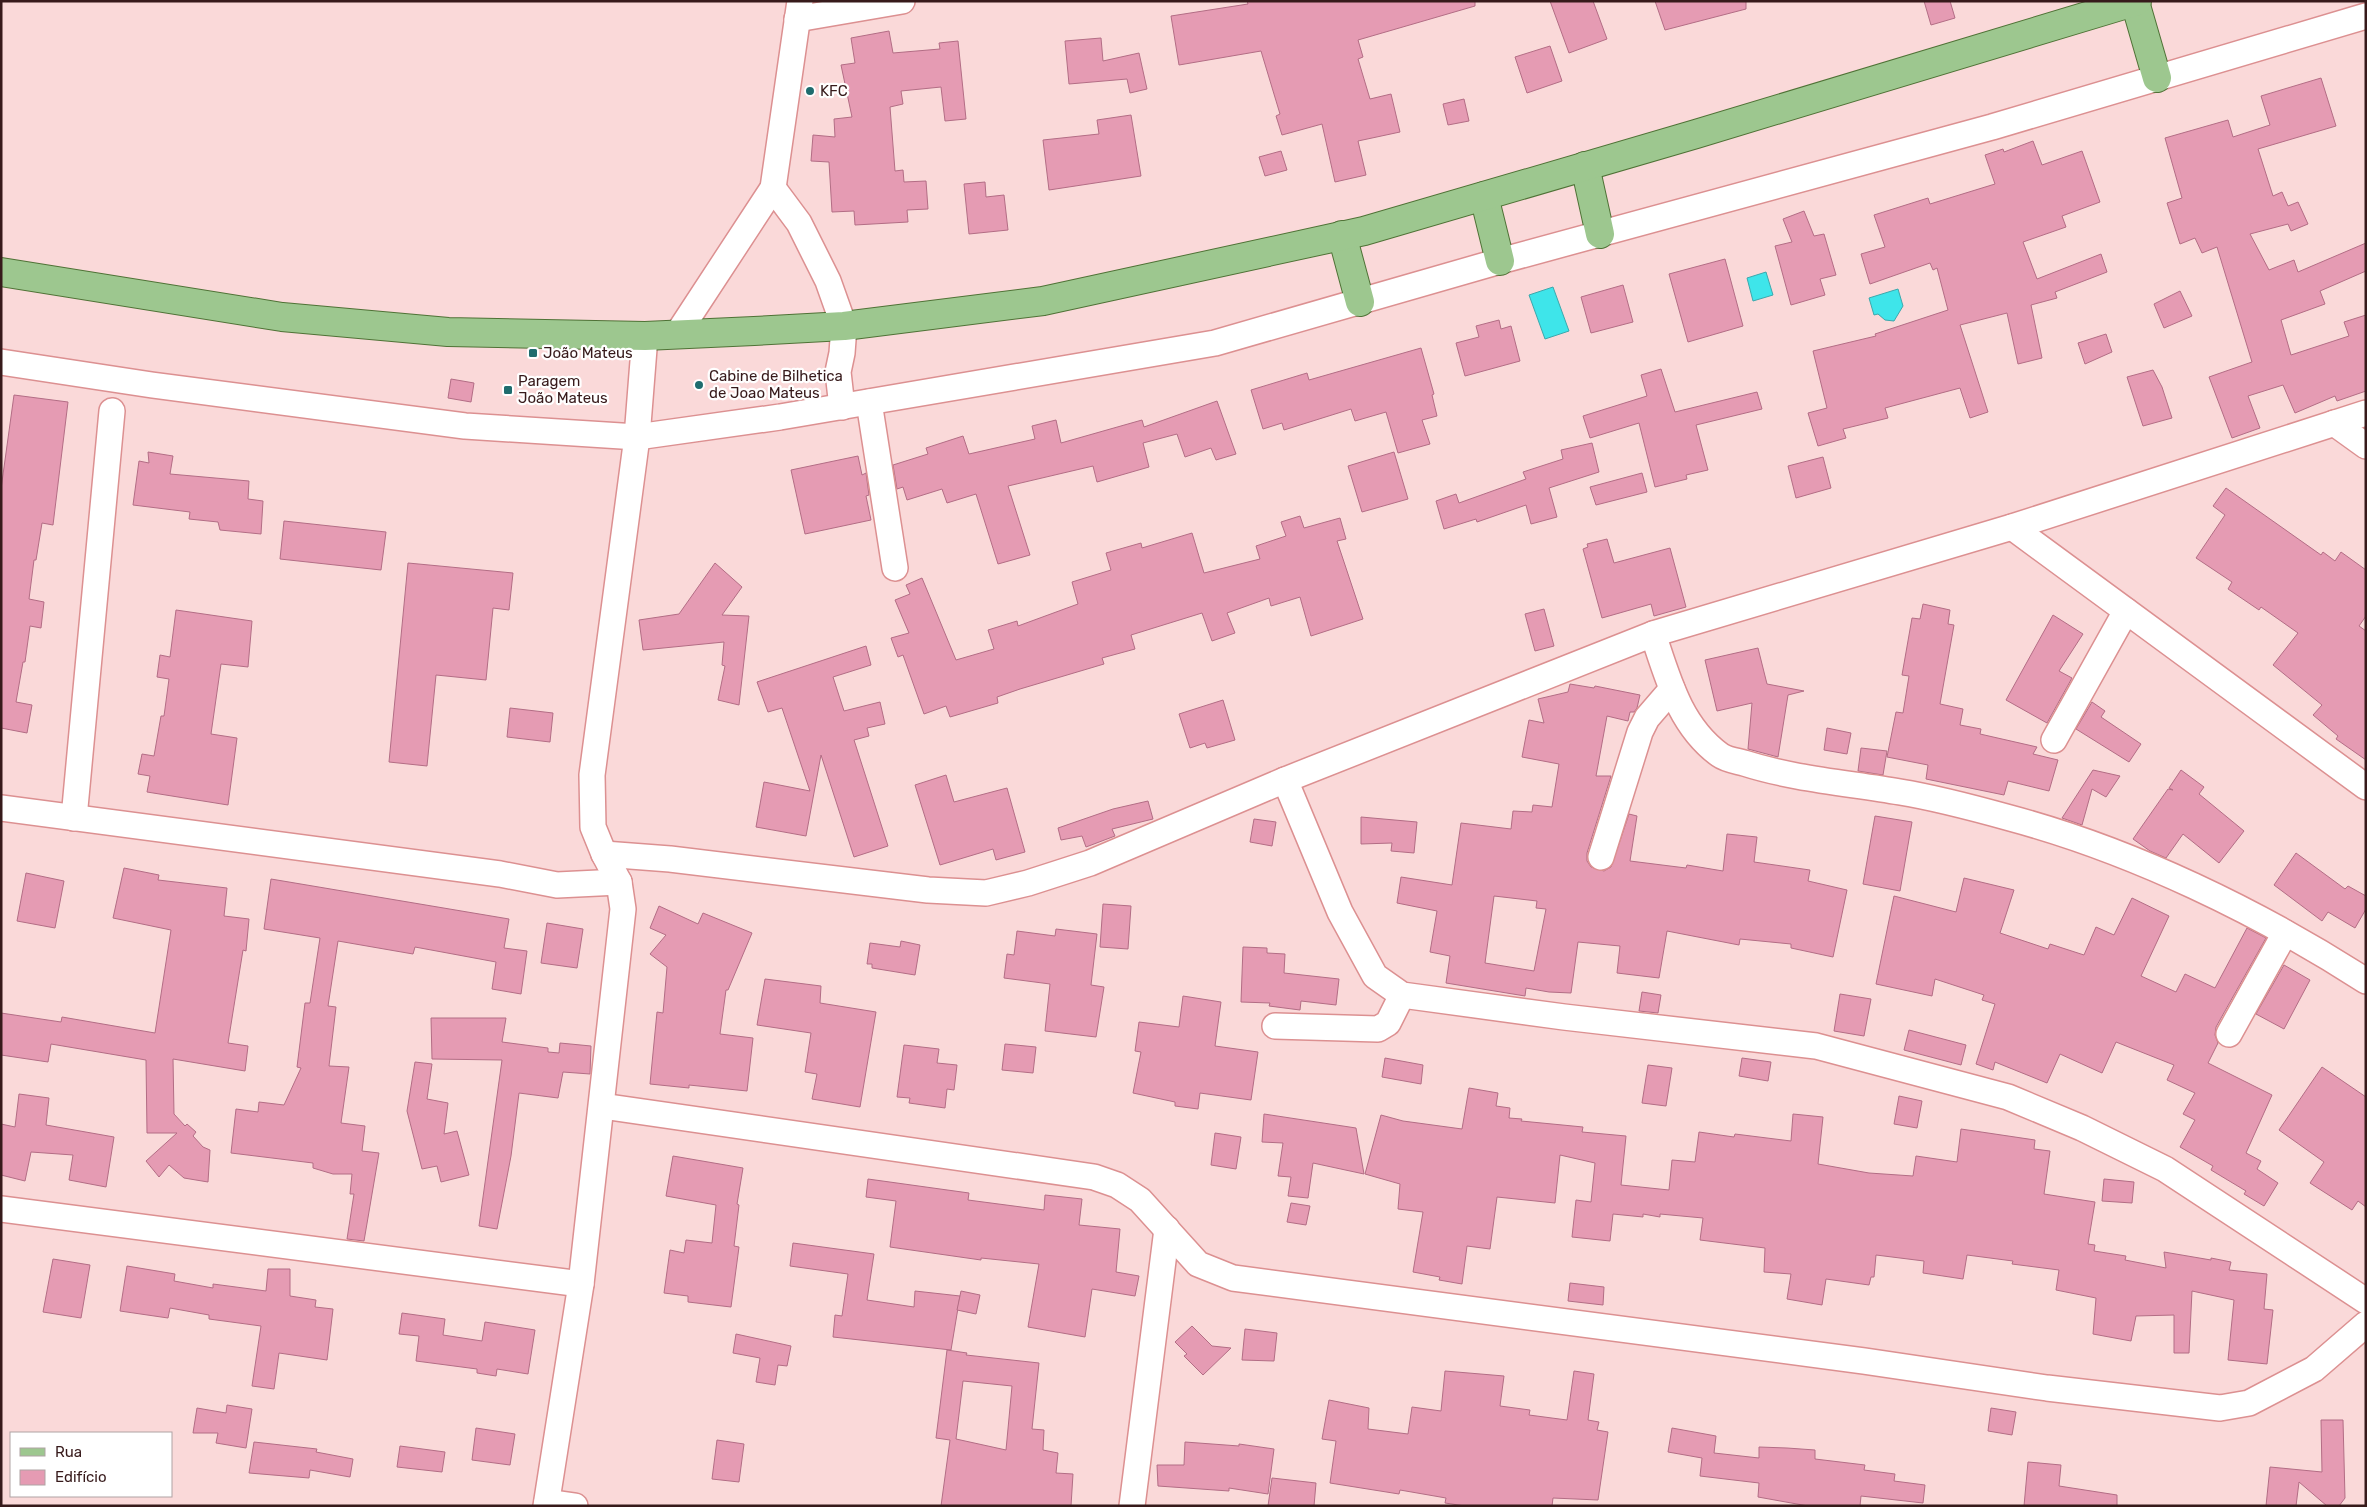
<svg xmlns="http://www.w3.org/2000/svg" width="2367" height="1507" font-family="Rubik,sans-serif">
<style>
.water{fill:#3ee5ea;stroke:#3ca8ac}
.building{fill:#e59bb3;stroke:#b36d85;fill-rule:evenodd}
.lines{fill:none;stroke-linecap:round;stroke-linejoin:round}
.minor-casing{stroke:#dc9091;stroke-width:28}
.major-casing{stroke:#4f7236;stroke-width:30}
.minor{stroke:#fff;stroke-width:25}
.major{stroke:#9dc78f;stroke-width:28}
.poi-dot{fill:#1f6c6e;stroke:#fff;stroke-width:2}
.labels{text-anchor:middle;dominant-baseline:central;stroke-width:4.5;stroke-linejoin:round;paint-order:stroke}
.poi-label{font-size:15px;fill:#371a1b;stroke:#fff;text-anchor:start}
</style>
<rect width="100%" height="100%" fill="#fad9d9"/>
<!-- water -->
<g class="water">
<polygon points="1766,272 1773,295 1753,301 1747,278"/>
<polygon points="1553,287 1569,331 1545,339 1529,295"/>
<polygon points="1898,289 1903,306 1894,321 1885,320 1878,314 1874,315 1869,298"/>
</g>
<!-- building -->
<g class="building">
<polygon points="1247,1 1475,1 1475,6 1358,40 1363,57 1358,59 1370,99 1391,94 1400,132 1358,141 1366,175 1335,182 1322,124 1282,135 1276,116 1280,114 1261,51 1179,65 1171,16 1248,4"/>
<polygon points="1550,1 1593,1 1607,39 1569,53"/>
<polygon points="1655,1 1746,1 1746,9 1665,30"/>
<polygon points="1924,1 1950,1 1955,18 1931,25"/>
<polygon points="889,31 893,53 940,49 939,43 958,41 966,119 945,121 941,87 901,91 903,104 890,107 895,171 903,170 904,182 926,181 928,209 907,210 908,222 855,225 854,211 832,212 829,162 811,161 813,135 835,137 834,119 852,117 841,65 855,63 851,38"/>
<polygon points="1101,38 1103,61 1139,53 1147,89 1130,93 1127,79 1069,84 1065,41"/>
<polygon points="1550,46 1562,81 1527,93 1515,57"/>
<polygon points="2321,78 2336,126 2258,149 2273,196 2282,192 2288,206 2298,202 2308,224 2291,231 2288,224 2250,234 2269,270 2294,260 2298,272 2366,243 2366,271 2320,291 2325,304 2281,320 2291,355 2349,336 2344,322 2366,315 2366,391 2337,401 2335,396 2295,413 2283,385 2248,396 2260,428 2232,438 2209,377 2252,362 2217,247 2202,253 2195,238 2180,244 2167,203 2182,198 2165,138 2228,120 2233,137 2270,125 2261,96"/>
<polygon points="1464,99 1469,121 1448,125 1443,104"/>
<polygon points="1131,115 1141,176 1049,190 1043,140 1099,134 1097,120"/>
<polygon points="2033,141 2042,165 2082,151 2100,202 2062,216 2066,227 2023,242 2037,279 2101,254 2107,272 2055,292 2057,298 2031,305 2042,358 2018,364 2007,313 1960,325 1988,412 1970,418 1960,388 1885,408 1888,418 1843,429 1846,438 1818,446 1808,413 1827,408 1813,351 1876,336 1875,334 1948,310 1937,268 1933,270 1930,263 1870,284 1861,254 1885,247 1874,215 1928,198 1930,204 1995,184 1985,155 2003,149 2004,152"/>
<polygon points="1281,151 1287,170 1265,176 1259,157"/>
<polygon points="985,182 986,197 1004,195 1008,230 969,234 964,184"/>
<polygon points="1804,211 1814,236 1824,234 1836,275 1820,279 1825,295 1791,305 1775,246 1792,242 1783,219"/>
<polygon points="1725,259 1743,326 1688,342 1669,274"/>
<polygon points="1623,285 1633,322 1591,333 1581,297"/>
<polygon points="2180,291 2192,316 2164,328 2154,304"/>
<polygon points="1499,320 1501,329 1511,326 1520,361 1465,376 1456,343 1479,337 1476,326"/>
<polygon points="2106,334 2112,352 2085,364 2078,343"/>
<polygon points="1421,348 1434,394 1432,395 1437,416 1422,420 1430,444 1398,453 1386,412 1355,421 1351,409 1284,430 1282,423 1263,429 1251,390 1307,373 1309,380"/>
<polygon points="1661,369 1675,412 1757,392 1762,409 1696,425 1708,470 1686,475 1687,479 1655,487 1639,423 1590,438 1583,416 1647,396 1641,375"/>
<polygon points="2153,370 2162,387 2172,418 2143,426 2127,377"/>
<polygon points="451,379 474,383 471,402 448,398"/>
<polygon points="14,395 68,402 53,525 42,523 36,560 34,560 29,599 44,602 41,628 30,626 25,662 23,662 16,702 32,705 27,733 1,728 1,489"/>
<polygon points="1217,401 1236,454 1216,460 1211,448 1185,457 1177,434 1143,443 1149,467 1097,482 1093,466 1008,486 1030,555 998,564 976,494 947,503 942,489 907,500 903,487 897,489 893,465 928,454 926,448 963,436 969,454 1035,439 1032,426 1056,420 1061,443 1142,420 1144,427"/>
<polygon points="1592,443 1599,472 1549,488 1557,517 1531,524 1526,505 1477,522 1476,519 1444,529 1436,501 1456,494 1459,503 1526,479 1523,472 1563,459 1561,450"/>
<polygon points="148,452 173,456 170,474 249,481 248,499 263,501 261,534 220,530 218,522 189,519 190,512 133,505 139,461 149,463"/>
<polygon points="1394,452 1408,499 1362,512 1348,466"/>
<polygon points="858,456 862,475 866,473 869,495 866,496 871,520 805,534 791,470"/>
<polygon points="1823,457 1831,488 1796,498 1788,466"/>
<polygon points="1642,473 1647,492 1596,505 1590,487"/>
<polygon points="2226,488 2321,555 2323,552 2335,561 2341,552 2366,570 2366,616 2359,626 2366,631 2366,760 2336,739 2338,736 2313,715 2322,705 2273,665 2298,633 2261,607 2259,610 2228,589 2232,582 2196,558 2225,515 2213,506"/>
<polygon points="1300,516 1304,528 1340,518 1346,539 1337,541 1363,619 1311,636 1300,597 1271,606 1269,598 1227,613 1235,633 1212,641 1202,613 1131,635 1135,649 1102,658 1104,664 1020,689 997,697 998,703 950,717 946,706 924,714 903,655 898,657 891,638 909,633 895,600 910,594 906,585 922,578 956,660 994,649 988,630 1017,621 1018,626 1078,604 1072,582 1111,570 1106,553 1141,543 1142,548 1192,533 1204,573 1260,559 1256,546 1286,536 1281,522"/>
<polygon points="284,521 386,532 381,570 280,559"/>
<polygon points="1607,539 1614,563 1670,548 1686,607 1654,616 1651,604 1602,618 1583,549 1588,547 1587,544"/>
<polygon points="408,563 513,573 509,610 493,608 486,680 436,675 427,766 389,762"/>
<polygon points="715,563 742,587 722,615 749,616 739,705 718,700 725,666 722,665 724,642 643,650 639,620 679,614"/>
<polygon points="1923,604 1950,610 1948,624 1954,625 1940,704 1963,709 1960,725 1981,729 1980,734 2037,747 2033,754 2058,760 2049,791 2008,781 2004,795 1926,779 1928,765 1887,757 1896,712 1903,713 1909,676 1902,675 1912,618 1920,619"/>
<polygon points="1544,609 1554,646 1535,651 1525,614"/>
<polygon points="176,610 252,621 248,667 221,664 211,734 237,738 228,805 147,792 150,776 138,774 142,754 154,756 161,716 164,716 169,679 157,677 160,655 170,657"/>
<polygon points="2053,615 2083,634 2059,671 2072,678 2047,723 2006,700"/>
<polygon points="866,646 871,665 833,677 844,711 880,702 885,724 867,728 869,736 854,740 888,846 854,857 821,755 806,836 756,827 764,782 810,791 782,708 768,712 757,682"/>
<polygon points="1758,648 1767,684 1804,691 1788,695 1778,757 1748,749 1752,703 1717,711 1705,660"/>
<path d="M 1570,684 L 1594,688 L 1595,686 L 1640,695 L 1637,708 L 1634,712 L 1630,712 L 1628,721 L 1607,716 L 1596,776 L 1611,776 L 1587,853 L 1587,861 L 1591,867 L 1604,871 L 1611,867 L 1629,814 L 1637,816 L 1630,861 L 1686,868 L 1687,865 L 1723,871 L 1727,834 L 1757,837 L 1754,862 L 1810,870 L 1808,881 L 1847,890 L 1833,957 L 1791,948 L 1791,944 L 1740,939 L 1739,945 L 1667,931 L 1659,978 L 1617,973 L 1620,946 L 1578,942 L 1571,993 L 1549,992 L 1526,988 L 1525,996 L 1446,983 L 1450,956 L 1430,952 L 1437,911 L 1397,903 L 1401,877 L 1452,885 L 1461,823 L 1511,829 L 1513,811 L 1532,812 L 1533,805 L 1552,807 L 1559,764 L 1522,757 L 1529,720 L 1544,723 L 1538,699 L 1568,692 ZM 1494,896 L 1537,901 L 1536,908 L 1546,909 L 1534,971 L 1485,963 Z"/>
<polygon points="1223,700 1235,740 1207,748 1205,743 1190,748 1179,714"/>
<polygon points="2092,702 2105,711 2101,717 2141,744 2129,762 2076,729"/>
<polygon points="510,708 553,713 550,742 507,737"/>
<polygon points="1827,728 1851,733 1847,754 1824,750"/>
<polygon points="1861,748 1887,751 1883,775 1858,771"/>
<polygon points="2093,770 2120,776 2106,797 2092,789 2082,825 2062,818"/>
<polygon points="2181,770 2204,787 2199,794 2244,831 2219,863 2183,834 2166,858 2150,851 2133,839 2168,789 2173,790 2169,788"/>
<polygon points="946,775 954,802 1007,788 1025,852 996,860 993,849 940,865 915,785"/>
<polygon points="1148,801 1153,819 1112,829 1115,836 1086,847 1082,836 1061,840 1058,828 1113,809"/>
<polygon points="1875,816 1912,822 1900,891 1863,884"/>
<polygon points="1361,817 1417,822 1414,853 1391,851 1392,843 1361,844"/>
<polygon points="1254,819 1276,822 1272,846 1250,842"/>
<polygon points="2296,853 2345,889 2348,886 2366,896 2366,909 2355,928 2328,912 2322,921 2274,885"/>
<polygon points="124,868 159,875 158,880 227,888 224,916 249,919 246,951 243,950 228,1043 248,1046 245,1071 173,1059 174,1114 185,1126 187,1124 196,1132 193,1136 203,1147 210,1150 208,1182 184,1178 169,1165 159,1177 146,1161 177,1133 147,1133 146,1060 51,1044 48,1062 1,1055 1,1013 61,1022 62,1017 155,1033 171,930 113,918"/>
<polygon points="26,873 64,881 55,928 17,921"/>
<polygon points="1964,878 2014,890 2000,933 2048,949 2050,944 2084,955 2096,927 2114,935 2132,898 2169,916 2141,976 2176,992 2185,974 2215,988 2247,928 2266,938 2216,1027 2215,1035 2218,1043 2208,1063 2272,1095 2246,1153 2261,1161 2257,1169 2278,1183 2264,1206 2244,1194 2246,1191 2211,1170 2213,1166 2180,1147 2195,1120 2183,1114 2195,1093 2167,1080 2174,1065 2116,1042 2102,1073 2060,1054 2047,1083 1995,1062 1993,1070 1976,1064 1995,1004 1982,1000 1984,995 1935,979 1932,996 1876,984 1894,896 1956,912"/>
<polygon points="271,879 509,919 504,948 527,951 521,994 492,989 496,962 415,947 413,954 338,941 328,1006 336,1007 329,1066 349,1067 341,1123 365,1126 362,1151 379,1153 364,1241 347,1239 354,1194 350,1194 352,1174 333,1174 313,1168 313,1163 231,1153 236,1109 258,1112 259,1102 284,1105 301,1068 297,1067 305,1003 310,1003 320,938 264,929"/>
<polygon points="1103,904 1131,906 1128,949 1100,947"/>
<polygon points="659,906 698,924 703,913 752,933 728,990 726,990 720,1034 753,1038 747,1091 689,1085 689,1088 650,1084 657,1012 663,1013 667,967 650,954 666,935 650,928"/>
<polygon points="547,923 583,929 577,968 541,963"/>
<polygon points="1056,929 1097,934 1091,985 1104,987 1096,1037 1045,1031 1050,984 1004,978 1007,954 1014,955 1017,931 1055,936"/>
<polygon points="901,941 920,945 915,975 872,968 872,964 867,964 870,943 900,947"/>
<polygon points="1243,947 1267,948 1267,953 1285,954 1284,973 1339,979 1336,1005 1301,1001 1300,1010 1269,1006 1270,1003 1241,1002"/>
<polygon points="2284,965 2310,980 2284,1029 2256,1014"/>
<polygon points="765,979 821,986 820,1003 876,1012 860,1107 812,1099 817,1074 805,1072 811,1033 757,1025"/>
<polygon points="1642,992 1661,995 1658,1013 1639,1011"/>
<polygon points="1840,994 1871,999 1864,1036 1834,1031"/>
<polygon points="1183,996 1221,1002 1215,1046 1258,1052 1251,1100 1200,1093 1198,1109 1175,1106 1175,1102 1133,1093 1141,1052 1135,1051 1139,1022 1179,1027"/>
<polygon points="431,1018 506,1018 502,1042 548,1048 548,1052 559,1053 560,1043 591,1046 590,1074 563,1072 558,1098 519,1093 511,1156 497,1229 479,1226 502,1060 432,1059"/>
<polygon points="1909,1030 1966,1045 1961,1065 1904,1050"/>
<polygon points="1005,1044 1036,1047 1033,1073 1002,1070"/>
<polygon points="904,1045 939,1049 937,1063 957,1065 954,1090 947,1089 945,1108 909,1103 910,1098 897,1097"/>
<polygon points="1385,1058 1423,1065 1421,1084 1382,1077"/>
<polygon points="1742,1058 1771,1062 1768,1081 1739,1076"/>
<polygon points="415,1062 432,1064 427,1099 448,1103 444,1134 457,1131 469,1175 441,1182 437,1166 422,1169 407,1111"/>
<polygon points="1648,1065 1672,1068 1666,1106 1642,1103"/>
<polygon points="2322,1067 2366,1097 2366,1207 2358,1201 2352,1210 2310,1183 2324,1162 2279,1130"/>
<polygon points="1469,1088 1498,1093 1496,1106 1510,1108 1509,1118 1522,1119 1521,1121 1583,1127 1582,1132 1626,1136 1621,1185 1669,1190 1672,1160 1695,1162 1699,1132 1734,1137 1735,1134 1791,1141 1793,1114 1823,1117 1818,1164 1869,1173 1913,1176 1916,1156 1957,1162 1961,1129 2035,1140 2034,1149 2050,1151 2044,1194 2095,1202 2088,1244 2095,1245 2094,1251 2126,1256 2125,1260 2166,1268 2164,1252 2211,1260 2211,1258 2231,1262 2229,1270 2267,1274 2264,1309 2273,1310 2267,1364 2228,1360 2234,1300 2192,1291 2189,1353 2174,1353 2174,1315 2136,1316 2131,1341 2093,1334 2096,1298 2056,1290 2059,1270 2012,1264 2013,1261 1967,1255 1963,1279 1923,1273 1924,1261 1876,1255 1874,1277 1871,1277 1869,1285 1826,1279 1822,1305 1787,1299 1791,1274 1764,1272 1765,1248 1700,1240 1703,1218 1660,1214 1660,1217 1643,1214 1643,1217 1613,1214 1610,1241 1572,1237 1576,1200 1591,1202 1595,1163 1560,1155 1555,1203 1497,1197 1490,1249 1467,1246 1462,1284 1439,1280 1440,1277 1413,1272 1423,1212 1398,1209 1400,1184 1365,1174 1381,1115 1403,1121 1462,1129"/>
<polygon points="19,1094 49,1098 46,1125 114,1137 106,1187 69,1180 73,1155 31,1152 25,1181 1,1175 1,1124 15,1127"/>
<polygon points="1899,1096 1922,1101 1917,1128 1894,1124"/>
<polygon points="1264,1114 1356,1128 1364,1174 1313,1163 1308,1198 1288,1196 1291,1177 1278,1176 1283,1143 1262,1142"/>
<polygon points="1215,1133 1241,1137 1236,1169 1211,1165"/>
<polygon points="673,1156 743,1168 737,1204 739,1205 734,1246 739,1247 731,1307 688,1302 688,1296 664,1293 670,1250 684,1253 686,1240 712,1243 716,1205 666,1196"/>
<polygon points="868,1179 969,1193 968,1200 1044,1210 1045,1195 1082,1199 1079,1225 1120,1229 1116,1272 1139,1276 1135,1296 1092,1289 1085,1337 1028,1327 1039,1264 981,1258 981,1260 890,1247 896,1201 866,1197"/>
<polygon points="2104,1179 2134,1182 2132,1203 2102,1201"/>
<polygon points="1291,1203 1310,1206 1306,1225 1287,1222"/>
<polygon points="793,1243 874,1254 867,1300 914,1307 915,1291 960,1296 951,1350 833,1337 835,1315 842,1316 848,1274 790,1266"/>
<polygon points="53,1259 90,1265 81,1318 43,1312"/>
<polygon points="127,1266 175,1274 174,1281 213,1288 213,1284 266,1291 268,1269 290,1269 290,1296 316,1300 315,1307 333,1309 327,1360 279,1353 274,1389 252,1386 261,1326 209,1319 209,1315 170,1308 168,1318 120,1311"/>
<polygon points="1570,1283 1604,1287 1603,1305 1568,1301"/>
<polygon points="961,1291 980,1295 976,1314 957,1310"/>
<polygon points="402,1313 445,1319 443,1335 482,1341 485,1322 535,1330 528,1374 497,1369 496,1376 477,1373 477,1369 416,1361 419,1336 399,1334"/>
<polygon points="1192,1326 1212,1346 1231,1348 1203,1375 1184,1356 1187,1354 1175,1342"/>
<polygon points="1245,1329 1277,1333 1274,1361 1242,1360"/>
<polygon points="736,1334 791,1346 787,1366 778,1365 775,1385 756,1382 760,1358 733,1353"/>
<path d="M 947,1350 L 967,1353 L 966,1355 L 1039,1363 L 1032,1429 L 1044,1430 L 1043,1450 L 1058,1453 L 1056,1473 L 1073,1474 L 1071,1506 L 941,1506 L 950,1440 L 936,1438 ZM 963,1381 L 1012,1386 L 1006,1450 L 956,1439 Z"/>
<polygon points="1445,1371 1504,1376 1500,1406 1530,1410 1529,1415 1567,1420 1574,1371 1594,1374 1588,1420 1599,1422 1597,1430 1608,1432 1598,1500 1553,1498 1552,1506 1465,1506 1445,1503 1446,1498 1400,1490 1399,1494 1330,1483 1336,1441 1322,1439 1329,1400 1369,1408 1368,1429 1408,1434 1412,1407 1441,1411"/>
<polygon points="227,1405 252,1409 246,1448 216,1443 218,1433 193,1433 197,1408 226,1413"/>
<polygon points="1991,1408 2016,1412 2012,1435 1988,1431"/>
<polygon points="2321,1420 2343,1420 2345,1498 2339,1506 2327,1506 2299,1482 2296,1506 2266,1506 2270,1467 2322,1472"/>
<polygon points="476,1428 515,1434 510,1465 472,1460"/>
<polygon points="1672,1428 1716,1436 1714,1453 1759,1458 1759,1447 1787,1448 1815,1450 1815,1459 1865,1465 1864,1470 1895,1474 1894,1481 1925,1485 1923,1503 1861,1496 1860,1506 1808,1506 1758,1497 1759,1483 1700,1476 1702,1458 1668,1452"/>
<polygon points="717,1440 744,1444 739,1482 712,1479"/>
<polygon points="254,1442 317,1449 316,1452 353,1459 350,1477 310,1470 309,1478 249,1473"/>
<polygon points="1185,1442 1239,1446 1239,1444 1274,1449 1268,1494 1229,1488 1229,1491 1158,1486 1157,1465 1184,1465"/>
<polygon points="400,1446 445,1452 442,1472 397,1467"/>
<polygon points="2028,1462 2061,1465 2059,1486 2117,1495 2117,1506 2024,1506"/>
<polygon points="1272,1478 1316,1483 1314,1506 1268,1506"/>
</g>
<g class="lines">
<defs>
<g id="minor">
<polyline points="797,19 902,1"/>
<polyline points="773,188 799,223 828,281 844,326 842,353 838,372 842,407"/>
<polyline points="678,333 773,188 800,1"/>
<polyline points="1,362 152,385 465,426 637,437 780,417 1215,343 1500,261 1992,127 2366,16"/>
<polyline points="869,402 895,568"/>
<polyline points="2334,423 2366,446"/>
<polyline points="2012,527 2366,787"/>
<path d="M 1653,634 C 1668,679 1680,726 1720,755 C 1727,760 1737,761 1744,763 C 1794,779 1848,783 1900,792 C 1937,798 1974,808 2010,818 C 2133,851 2259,912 2366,981"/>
<polyline points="2054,740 2126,611"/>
<polyline points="1285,780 1340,912 1375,976 1402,995 1564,1017 1816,1046 2008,1097 2082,1128 2165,1169 2366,1301"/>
<polyline points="1,808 500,874 557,885 619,882"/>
<polyline points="74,818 112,411"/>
<polyline points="604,854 670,859 928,890 986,893 1028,883 1090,863 1285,780 1653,634 2012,527 2366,413"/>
<polyline points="1601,857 1640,732 1647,718 1672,689"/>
<polyline points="1275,1026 1378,1029 1388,1023 1402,995"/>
<polyline points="2229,1034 2285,933"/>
<polyline points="602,1106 1094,1177 1117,1185 1140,1200 1198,1264 1233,1278 1864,1361 2047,1388 2220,1408 2249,1403 2314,1369 2366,1324"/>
<polyline points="1,1209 581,1284"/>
<polyline points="547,1502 575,1506"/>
<polyline points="546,1506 581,1284 623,909 619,882 604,854 593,827 592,775 637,437 645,336"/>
<polyline points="1132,1506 1167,1229"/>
</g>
<g id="major">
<polyline points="2135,2 2157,78"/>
<polyline points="1585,166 1600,234"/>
<polyline points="1484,196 1500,261"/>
<polyline points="1342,235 1360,302"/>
<polyline points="1,272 282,317 448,332 645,336 754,331 844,326 1043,301 1364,231 1696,134 2137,1"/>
</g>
</defs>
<!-- minor casing -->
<use href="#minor" class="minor-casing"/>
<!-- major casing -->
<use href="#major" class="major-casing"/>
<!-- minor -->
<use href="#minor" class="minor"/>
<!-- major -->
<use href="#major" class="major"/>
</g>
<!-- markers -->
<g class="poi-dot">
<circle cx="810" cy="91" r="5"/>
<rect x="528" y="348" width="10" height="10" rx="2.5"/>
<circle cx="699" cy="385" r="5"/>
<rect x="503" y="385" width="10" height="10" rx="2.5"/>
</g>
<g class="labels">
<!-- poi labels -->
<g class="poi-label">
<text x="820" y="91">KFC</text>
<text x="543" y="353">João Mateus</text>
<text x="709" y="376">Cabine de Bilhetica<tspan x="709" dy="17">de Joao Mateus</tspan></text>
<text x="518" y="381">Paragem<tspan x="518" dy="17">João Mateus</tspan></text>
</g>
</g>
<!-- border -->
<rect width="2367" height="1507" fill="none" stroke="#371a1b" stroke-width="5"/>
<!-- legend -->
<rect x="10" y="1432" width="162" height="65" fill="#ffffff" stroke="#afa3a4"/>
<rect x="20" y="1448" width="25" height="8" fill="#9dc78f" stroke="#afa3a4"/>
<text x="55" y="1457" font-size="15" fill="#371a1b">Rua</text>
<rect x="20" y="1470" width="25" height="15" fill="#e59bb3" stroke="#afa3a4"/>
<text x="55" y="1482" font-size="15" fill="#371a1b">Edifício</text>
</svg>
